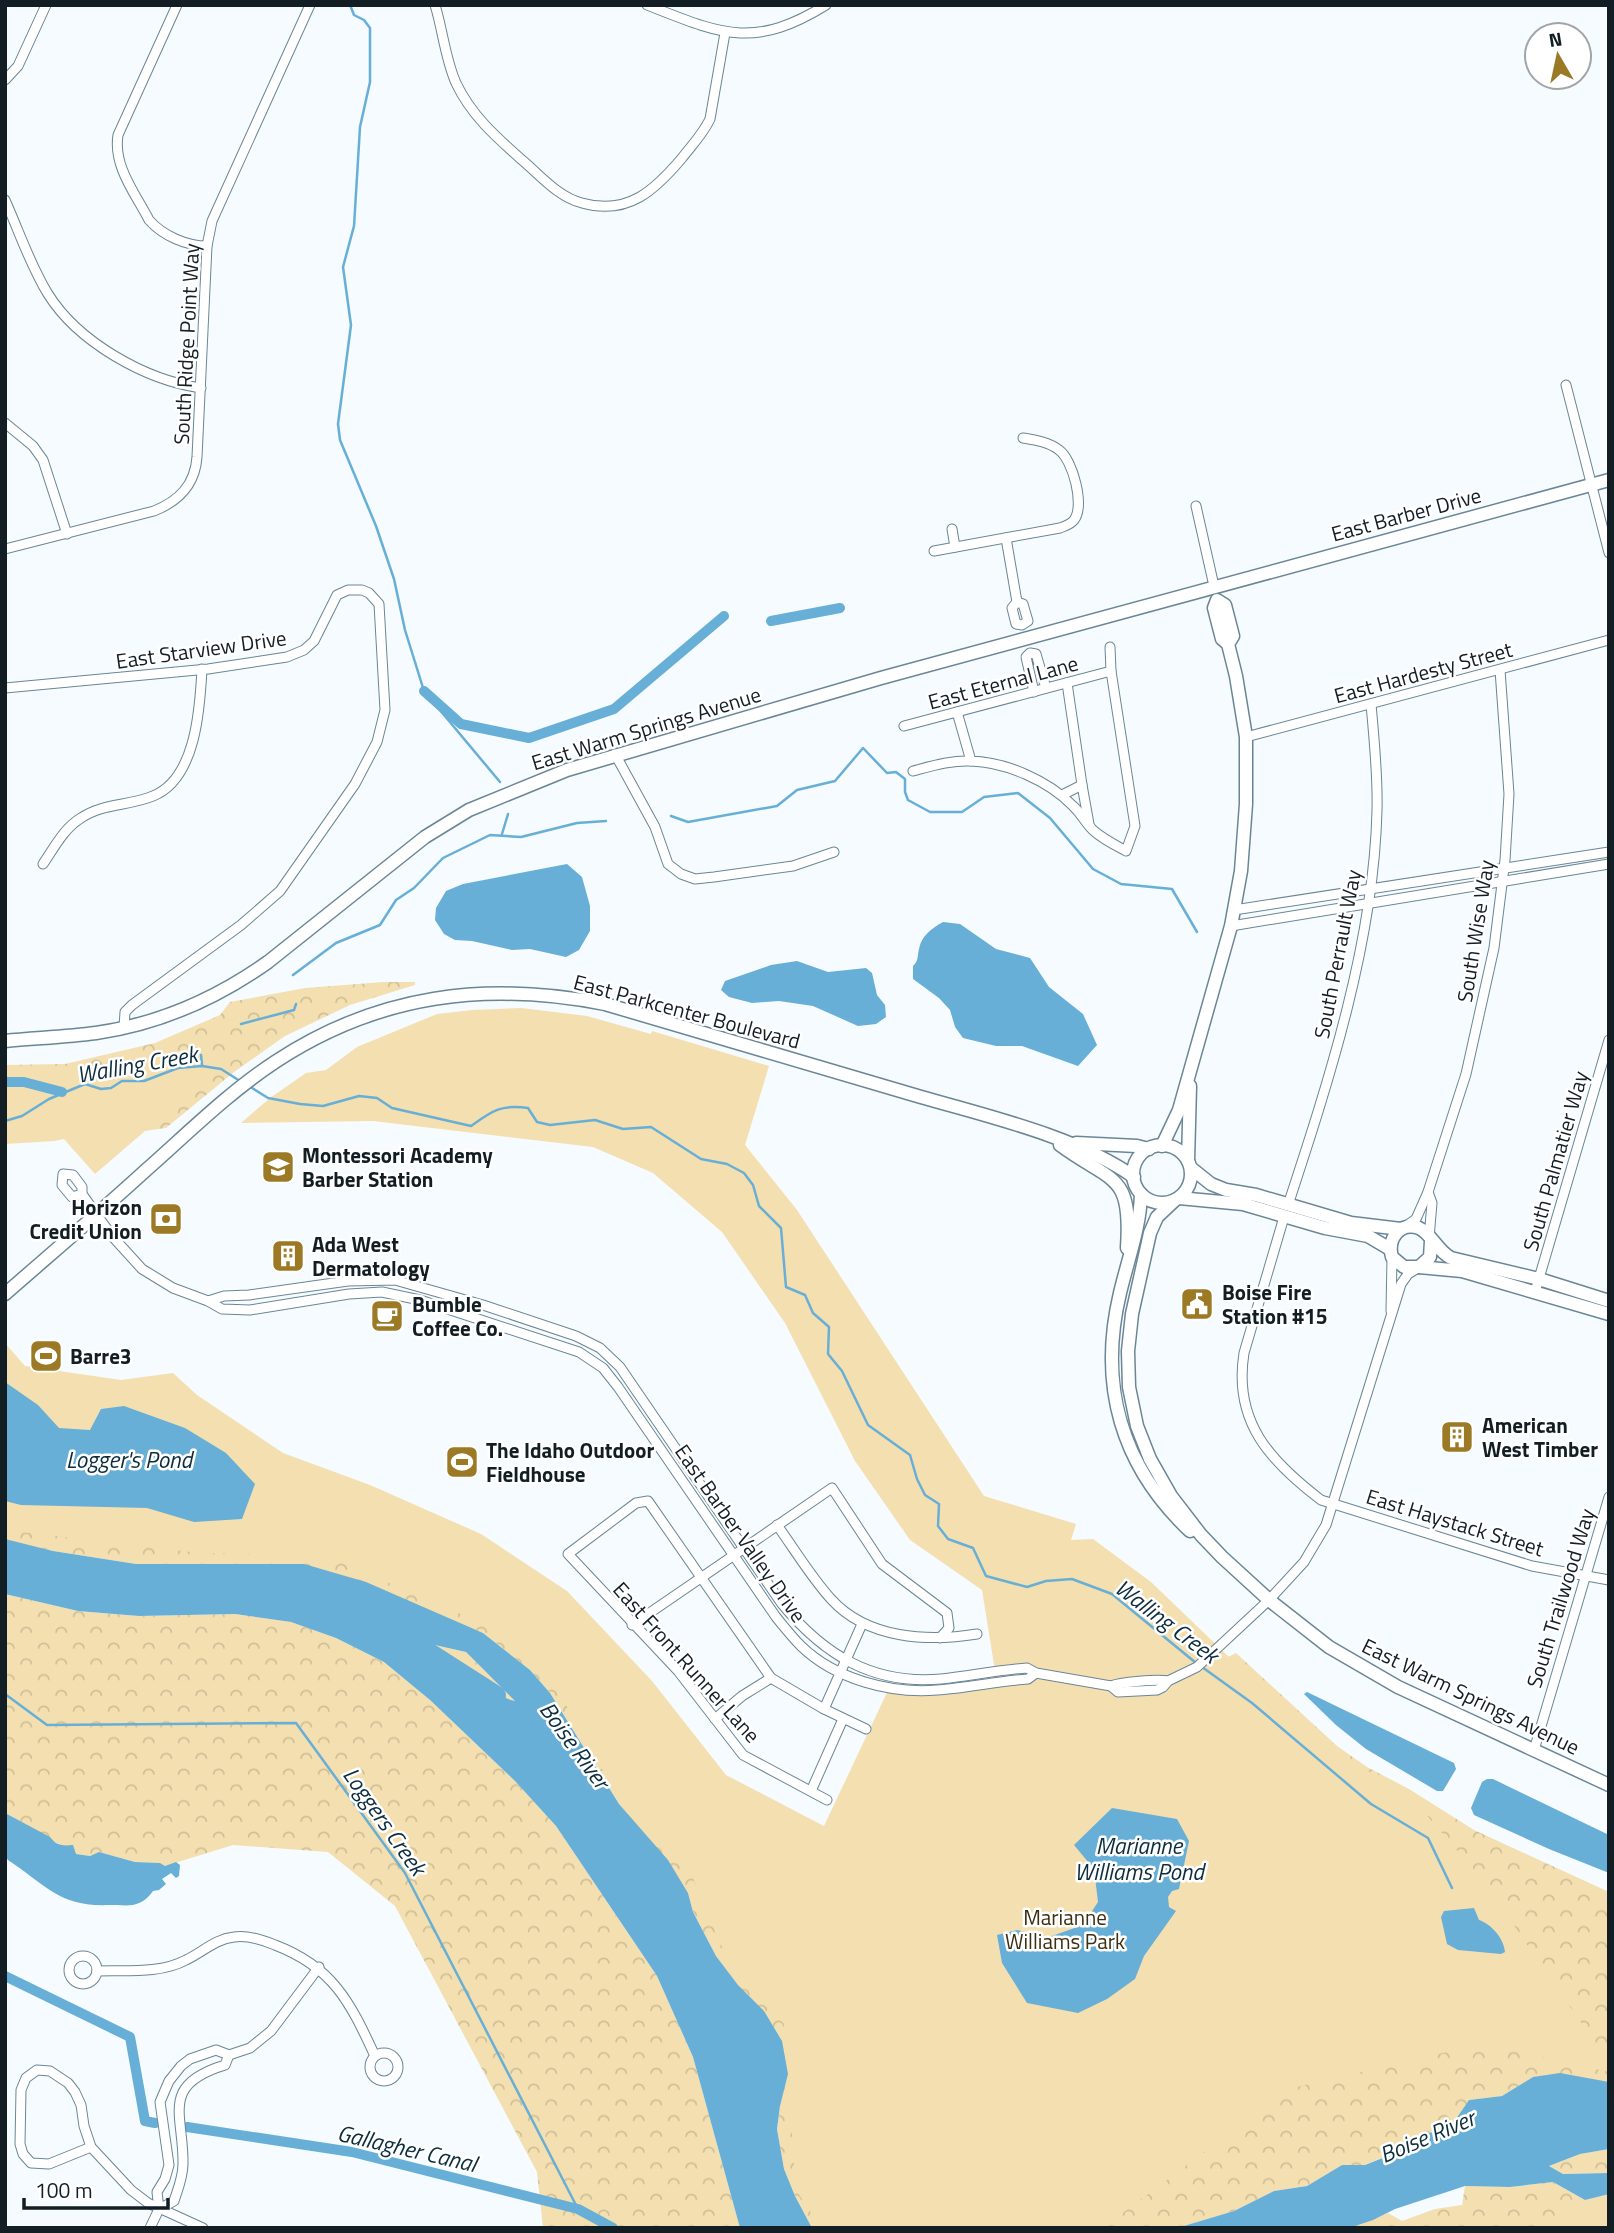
<svg xmlns="http://www.w3.org/2000/svg" width="1614" height="2233" font-family="'Titillium Web',sans-serif">
<style>
.forest{fill:url(#forest-crowns)}
.park{fill:#f4dfb0}
.water{fill:#67afd6;fill-rule:evenodd}
.lines{fill:none;stroke-linecap:round;stroke-linejoin:round}
.stream{stroke:#67afd6;stroke-width:2.5}
.canal{stroke:#67afd6;stroke-width:10}
.river{stroke:#67afd6;stroke-width:18}
.street-casing{stroke:#6a8696;stroke-width:11}
.secondary-casing{stroke:#6a8696;stroke-width:15}
.street{stroke:#fff;stroke-width:9}
.secondary{stroke:#fff;stroke-width:12}
.labels{text-anchor:middle;dominant-baseline:central;stroke-width:5;stroke-linejoin:round;paint-order:stroke}
.street-label{font-size:21px;fill:#121d24;stroke:#fff}
.poi-label{font-size:21px;font-weight:bold;fill:#121d24;stroke:#fff;text-anchor:start}
.park-label{font-size:21px;fill:#3c2f11;stroke:#fff}
.water-label{font-size:23px;font-style:italic;fill:#0c2d3e;stroke:#fff}
</style>
<defs>
<pattern id="forest-crowns" width="20" height="18" patternUnits="userSpaceOnUse" patternTransform="scale(1.75)"><rect width="20" height="18" fill="#f4dfb0"/><path d="M2 6a3 3 0 1 1 6 0M12 15a3 3 0 1 1 6 0" fill="none" stroke="#d0bf97"/></pattern>
</defs>
<rect width="100%" height="100%" fill="#f5fbfe"/>
<!-- forest -->
<g class="forest">
<polygon points="384,982 415,982 415,985 350,1005 285,1036 234,1072 166,1128 102,1137 73,1149 64,1138 54,1141 42,1137 5,1137 5,1065 65,1064 155,1043 220,1015 230,1002 305,988"/>
<polygon points="5,1501 242,1519 504,1614 737,1906 1236,1653 1337,1746 1367,1767 1409,1789 1474,1830 1609,1892 1609,2082 1533,2077 1502,2096 1469,2100 1449,2129 1429,2133 1415,2145 1364,2165 1342,2165 1307,2186 1274,2191 1234,2211 1177,2228 812,2228 795,2196 784,2169 777,2129 780,2106 738,1985 716,1956 693,1912 688,1893 619,1804 550,1693 530,1670 483,1633 304,1564 136,1564 53,1551 5,1540"/>
<polygon points="5,1594 78,1611 139,1616 235,1614 291,1622 336,1638 384,1662 430,1700 515,1781 556,1826 657,1976 693,2057 740,2228 543,2228 537,2172 395,1906 328,1852 233,1845 165,1866 159,1863 135,1862 99,1852 90,1856 76,1854 5,1813"/>
<path d="M 417,1641 L 466,1652 L 516,1702 C 506,1701 500,1693 491,1688 C 461,1673 440,1668 413,1643 Z"/>
<polygon points="1609,2149 1609,2173 1563,2174 1549,2166 1580,2154"/>
<polygon points="1553,2182 1585,2200 1609,2194 1609,2228 1349,2228 1388,2213 1402,2221 1435,2209 1462,2205 1465,2186 1510,2187"/>
</g>
<!-- park -->
<g class="park">
<polygon points="521,1008 587,1016 651,1034 652,1031 769,1066 745,1145 797,1210 984,1496 1076,1524 1071,1540 1093,1539 1151,1582 1254,1681 1340,1757 1405,1790 1481,1878 1609,2063 1609,2072 1481,2044 1288,2089 1103,2228 821,2228 796,2190 784,2024 728,1961 693,1878 621,1802 553,1682 484,1624 324,1555 199,1553 5,1530 5,1343 25,1366 121,1380 173,1373 197,1395 283,1453 370,1485 481,1534 567,1591 652,1681 726,1775 824,1826 891,1684 936,1687 996,1677 982,1590 910,1540 855,1461 785,1323 722,1232 653,1173 593,1147 373,1121 241,1123 270,1098 306,1073 326,1070 357,1047 437,1014 472,1010"/>
<polygon points="231,1057 95,1174 64,1139 54,1141 5,1144 5,1070 36,1067 49,1076 192,1058 188,1062"/>
<polygon points="1609,2194 1609,2228 1547,2228 1585,2200"/>
</g>
<!-- water -->
<g class="water">
<polygon points="567,864 582,877 590,906 590,931 579,950 566,957 530,949 512,950 472,941 455,940 444,934 435,920 436,908 446,891 463,884"/>
<path d="M 943,922 L 960,924 L 996,949 L 1030,958 L 1049,987 L 1083,1014 L 1097,1045 L 1078,1066 L 1022,1046 L 996,1046 L 963,1038 L 955,1027 L 950,1010 L 939,998 L 913,979 L 913,966 C 919,960 917,957 919,949 C 922,935 931,929 943,922 Z"/>
<polygon points="797,961 828,972 866,968 872,973 877,995 885,1005 886,1017 876,1024 858,1026 813,1006 779,1001 752,1003 729,997 721,990 725,981 771,965"/>
<polygon points="5,1382 38,1405 59,1428 90,1430 101,1409 124,1406 185,1428 226,1453 255,1484 242,1519 194,1522 147,1508 21,1505 5,1501"/>
<path d="M 5,1539 L 53,1551 L 136,1564 L 304,1564 L 366,1582 L 483,1633 L 530,1670 L 550,1693 L 619,1804 L 668,1860 L 688,1893 L 693,1912 L 716,1956 L 738,1985 L 764,2011 L 782,2041 L 788,2074 L 780,2106 L 777,2129 L 784,2169 L 795,2196 L 812,2228 L 740,2228 L 693,2057 L 657,1976 L 556,1826 L 515,1781 L 430,1700 L 384,1662 L 336,1638 L 291,1622 L 235,1614 L 139,1616 L 78,1611 L 5,1594 ZM 417,1641 L 466,1652 L 515,1701 C 506,1700 499,1693 491,1688 C 462,1673 438,1666 413,1644 Z"/>
<polygon points="1307,1692 1454,1763 1456,1769 1443,1791 1437,1791 1366,1749 1336,1725 1304,1694"/>
<polygon points="1487,1779 1493,1779 1609,1835 1609,1873 1549,1849 1474,1815 1471,1808 1482,1782"/>
<polygon points="1112,1808 1177,1819 1189,1841 1179,1889 1172,1891 1168,1897 1169,1907 1176,1911 1144,1956 1135,1979 1107,1999 1078,2013 1027,2003 1002,1963 997,1935 1017,1930 1049,1937 1083,1925 1098,1902 1094,1869 1074,1845"/>
<path d="M 5,1813 L 50,1837 C 57,1846 63,1846 73,1845 L 76,1854 L 90,1856 L 99,1852 L 135,1862 L 160,1863 L 165,1866 L 176,1862 L 180,1865 L 179,1876 L 176,1878 L 171,1873 L 162,1879 L 166,1884 L 159,1890 L 153,1891 C 140,1909 129,1905 109,1905 C 59,1907 46,1885 8,1860 L 5,1856 Z"/>
<path d="M 1474,1908 L 1479,1920 C 1491,1924 1504,1938 1505,1952 L 1501,1954 L 1458,1950 L 1447,1944 L 1441,1917 L 1444,1911 Z"/>
<polygon points="1560,2073 1609,2082 1609,2149 1580,2154 1549,2166 1563,2174 1609,2173 1609,2194 1585,2200 1553,2182 1510,2187 1465,2186 1395,2209 1373,2220 1349,2228 1177,2228 1234,2211 1274,2191 1307,2186 1342,2165 1365,2165 1415,2145 1429,2133 1449,2129 1469,2100 1502,2096 1533,2077"/>
</g>
<g class="lines">
<!-- stream -->
<g class="stream">
<polyline points="350,5 354,15 364,20 370,28 370,82 360,127 354,226 343,267 351,325 338,424 340,440 376,526 394,579 405,630 424,691 500,782"/>
<polyline points="671,816 688,822 777,806 797,790 835,781 863,748 887,773 896,772 905,779 905,792 908,800 930,812 962,812 984,797 1018,793 1050,818 1093,869 1121,884 1172,889 1197,932"/>
<polyline points="502,834 508,814"/>
<polyline points="293,975 336,943 380,925 396,900 414,888 443,858 490,835 521,837 577,823 606,821"/>
<polyline points="241,1024 294,1010 296,1004"/>
<polyline points="201,1055 202,1065"/>
<path d="M 249,1086 L 268,1098 L 300,1104 L 323,1106 L 359,1096 L 377,1098 L 392,1108 L 471,1126 C 492,1111 501,1104 528,1108 L 537,1122 L 550,1125 L 595,1120 L 623,1129 L 651,1127 L 701,1159 L 727,1164 L 744,1173 L 753,1185 L 759,1206 L 781,1228 L 786,1287 L 805,1295 L 813,1313 L 829,1327 L 828,1354 L 842,1371 L 868,1425 L 910,1455 L 917,1479 L 925,1495 L 939,1504 L 938,1526 L 948,1539 L 973,1548 L 986,1576 L 1027,1587 L 1046,1581 L 1072,1579 L 1112,1594 L 1196,1663"/>
<polyline points="5,1121 22,1116 49,1099 85,1084 101,1089 111,1088 122,1081 144,1081 178,1068 202,1066 221,1069 240,1081"/>
<polyline points="1202,1667 1252,1703 1371,1804 1428,1838 1452,1888"/>
<polyline points="5,1694 47,1725 296,1723 405,1873 578,2209"/>
</g>
<!-- canal -->
<g class="canal">
<polyline points="771,621 840,608"/>
<polyline points="424,691 461,724 529,738 614,709 724,616"/>
<polyline points="5,1082 24,1082 62,1092"/>
<polyline points="5,1976 130,2037 145,2121 155,2123"/>
<polyline points="187,2127 352,2152 578,2209 613,2228"/>
</g>
<!-- river -->
<polyline class="river" points="397,1631 497,1695"/>
<defs>
<g id="street">
<path d="M 177,5 L 118,135 C 113,166 135,193 149,220 C 163,236 187,246 207,246"/>
<path d="M 435,5 C 443,31 445,58 456,83 C 471,115 496,137 522,160 C 540,175 558,197 582,203 C 628,216 655,190 682,158 C 692,145 703,134 710,119 L 725,33"/>
<path d="M 647,5 C 721,34 753,50 826,5"/>
<polyline points="5,80 18,66 46,5"/>
<path d="M 5,200 C 19,231 30,265 48,294 C 78,342 145,380 201,388"/>
<polyline points="1566,385 1609,553"/>
<polyline points="5,423 33,446 43,460 67,534"/>
<polyline points="1196,506 1214,586"/>
<polyline points="952,529 955,547"/>
<polyline points="1006,538 1017,602"/>
<path d="M 5,549 L 154,511 C 179,501 195,485 197,457 L 207,246 L 212,221 L 310,5"/>
<path d="M 934,551 L 1060,528 C 1065,526 1070,525 1074,520 C 1085,506 1073,460 1059,450 C 1049,442 1035,440 1023,438"/>
<polygon points="1017,602 1023,604 1028,621 1022,625 1016,624 1012,608"/>
<polyline points="1067,683 1082,785"/>
<polyline points="5,688 208,669 287,657 304,650 314,641 337,595 348,590 362,590 369,593 379,604 385,710 377,742 355,784 280,891 241,925 132,1005 125,1012 124,1027"/>
<polyline points="1034,692 1026,657 1030,653 1036,654 1046,688"/>
<polyline points="957,712 971,761"/>
<polyline points="904,726 1111,671"/>
<polyline points="1246,737 1609,640"/>
<polyline points="615,754 655,827 668,864 681,874 695,879 714,877 793,866 834,852"/>
<path d="M 913,771 C 932,766 952,760 971,761 C 1006,762 1049,781 1073,806 C 1081,813 1086,824 1094,831 C 1103,839 1115,845 1126,851 L 1135,826 L 1111,671 L 1110,647"/>
<polyline points="1062,795 1082,785 1089,824"/>
<path d="M 43,864 C 54,848 64,828 81,818 C 103,803 129,806 153,796 C 196,779 200,708 202,669"/>
<polyline points="1234,910 1609,852"/>
<polyline points="1231,926 1609,864"/>
<polyline points="1428,1192 1432,1203 1429,1238"/>
<path d="M 82,1194 L 72,1197 L 62,1185 L 63,1174 L 73,1175 L 82,1187 L 82,1194 L 112,1236 L 142,1269 L 173,1288 L 208,1301 L 222,1309 L 250,1310 L 349,1294 L 382,1292 L 420,1300 L 579,1352 L 603,1368 L 618,1387 L 776,1617 C 784,1627 792,1637 801,1646 C 835,1679 890,1694 937,1690 C 967,1688 998,1681 1028,1679 L 1036,1673"/>
<path d="M 1288,1205 C 1329,1080 1374,942 1377,810 C 1378,775 1374,739 1371,704"/>
<path d="M 1284,1217 L 1244,1353 C 1233,1422 1270,1461 1321,1500 L 1532,1566 L 1609,1580"/>
<polyline points="1405,1227 1416,1219 1428,1192 1466,1074 1494,948 1505,860 1509,794 1500,670"/>
<polyline points="1535,1292 1609,1040"/>
<path d="M 208,1301 L 224,1296 L 249,1295 L 348,1281 L 395,1280 L 483,1305 L 576,1336 L 600,1348 L 620,1367 L 782,1604 C 824,1655 873,1685 941,1679 C 970,1676 998,1670 1027,1668 L 1036,1673 L 1111,1686 C 1120,1682 1158,1679 1168,1681"/>
<polyline points="1391,1311 1392,1257"/>
<path d="M 777,1525 C 795,1550 811,1577 831,1599 C 867,1639 928,1642 977,1634"/>
<polyline points="632,1625 832,1488 882,1564 947,1613 949,1628 940,1638"/>
<polyline points="1111,1686 1118,1692 1157,1690 1163,1687 1168,1681 1197,1667 1269,1600 1304,1562 1326,1525 1401,1284 1408,1274 1418,1268"/>
<polyline points="824,1709 862,1624"/>
<polyline points="715,1719 742,1696 771,1678"/>
<polyline points="1534,1750 1609,1497"/>
<polyline points="811,1791 843,1719"/>
<polyline points="827,1800 743,1755 678,1671 568,1554 636,1503 648,1501 771,1678 824,1709 866,1729"/>
<circle cx="83" cy="1970" r="14"/>
<path d="M 97,1971 C 126,1970 160,1974 186,1960 C 203,1952 215,1939 234,1937 C 248,1935 263,1940 275,1945 C 333,1967 350,2002 375,2056"/>
<path d="M 216,2050 L 229,2055 L 225,2065 C 159,2085 184,2115 183,2164 C 183,2177 178,2189 174,2201 L 159,2209 L 157,2192 L 165,2179 L 169,2165 L 160,2102 L 169,2081 L 181,2066 L 190,2059 Z"/>
<circle cx="384" cy="2067" r="14"/>
<polyline points="229,2055 250,2048 271,2031 319,1967"/>
<polyline points="91,2147 49,2164 31,2163 23,2154 20,2144 21,2090 26,2078 37,2070 50,2071 68,2083 75,2092 81,2105 84,2126 91,2147 131,2190 148,2203 203,2228"/>
<polyline points="150,2228 159,2209"/>
</g>
<g id="secondary">
<path d="M 5,1041 C 35,1038 66,1037 96,1033 C 159,1024 217,998 268,962 L 425,837 L 469,810 L 567,770 L 881,678 L 1609,480"/>
<polyline points="1076,1143 1137,1146 1149,1149"/>
<path d="M 1060,1145 C 1113,1184 1132,1172 1127,1248"/>
<circle cx="1162" cy="1174" r="29"/>
<polyline points="1162,1146 1179,1110 1231,926 1241,871 1246,804 1246,737 1236,676 1228,644 1222,639 1214,608 1217,600 1225,605 1233,636 1228,644"/>
<polyline points="1188,1161 1190,1086"/>
<polyline points="1191,1168 1211,1184 1226,1190 1256,1195 1351,1223 1401,1229"/>
<path d="M 1141,1194 C 1140,1228 1128,1259 1120,1293 C 1098,1385 1121,1466 1190,1531"/>
<polyline points="1179,1198 1243,1204 1325,1228 1368,1236 1390,1249"/>
<polyline points="1175,1200 1157,1217 1150,1233 1132,1314 1128,1351 1129,1387 1137,1426 1150,1459 1171,1496 1201,1535 1222,1557 1269,1600 1329,1647 1398,1687 1609,1785"/>
<path d="M 1431,1241 L 1430,1257 L 1419,1267 L 1404,1267 L 1392,1257 C 1387,1240 1399,1221 1419,1228 C 1431,1233 1437,1251 1451,1258 L 1539,1279 L 1609,1301"/>
<polyline points="1419,1267 1462,1271 1609,1314"/>
<path d="M 5,1294 C 52,1253 99,1213 145,1171 C 187,1134 228,1093 275,1062 C 378,994 486,981 605,1004 C 710,1035 816,1066 921,1097 C 987,1116 1078,1137 1134,1177"/>
</g>
</defs>
<!-- street casing -->
<use href="#street" class="street-casing"/>
<!-- secondary casing -->
<use href="#secondary" class="secondary-casing"/>
<!-- street -->
<use href="#street" class="street"/>
<!-- secondary -->
<use href="#secondary" class="secondary"/>
</g>
<!-- icons -->
<defs>
<symbol id="school-square" viewBox="-11 -11 22 22"><rect x="-9" y="-9" width="18" height="18" rx="4" fill="#9c7a25" stroke="#fff"/><path d="M0-5L7-2L0 1L-7-2ZM-4 1L0 2.5L4 1V4Q0 6-4 4Z" fill="#fff"/></symbol>
<symbol id="bank-square" viewBox="-11 -11 22 22"><rect x="-9" y="-9" width="18" height="18" rx="4" fill="#9c7a25" stroke="#fff"/><path d="M-6-4H6V4H-6ZM0-2.3a2.3 2.3 0 1 0 0 4.6a2.3 2.3 0 1 0 0-4.6Z" fill="#fff"/></symbol>
<symbol id="building-square" viewBox="-11 -11 22 22"><rect x="-9" y="-9" width="18" height="18" rx="4" fill="#9c7a25" stroke="#fff"/><path d="M-4-6H4V6H1V3H-1V6H-4ZM-2.5-4.3h1.7v1.8h-1.7ZM.8-4.3h1.7v1.8H.8ZM-2.5-1h1.7V.8h-1.7ZM.8-1h1.7V.8H.8Z" fill="#fff"/></symbol>
<symbol id="civic-square" viewBox="-11 -11 22 22"><rect x="-9" y="-9" width="18" height="18" rx="4" fill="#9c7a25" stroke="#fff"/><path d="M-.6-6.5H3V-4.5H.6V-3L4-1V1h2V6H-6V1h2V-1L-.6-3ZM-1.2 2.5V6h2.4V2.5Z" fill="#fff"/></symbol>
<symbol id="cafe-square" viewBox="-11 -11 22 22"><rect x="-9" y="-9" width="18" height="18" rx="4" fill="#9c7a25" stroke="#fff"/><path d="M-5.5-4.5H6V0H3Q3 3.5 0 3.5H-2.5Q-5.5 3.5-5.5 0ZM3-3.2v2h1.7v-2ZM-6 4.5H4V6H-6Z" fill="#fff"/></symbol>
<symbol id="stadium-square" viewBox="-11 -11 22 22"><rect x="-9" y="-9" width="18" height="18" rx="4" fill="#9c7a25" stroke="#fff"/><path d="M0-5a6.5 5 0 1 0 0 10a6.5 5 0 1 0 0-10ZM-3.5-1.8h7v3.6h-7Z" fill="#fff"/></symbol>
</defs>
<g fill-rule="evenodd">
<use href="#school-square" x="259" y="1148" width="38" height="38"/>
<use href="#bank-square" x="147" y="1200" width="38" height="38"/>
<use href="#building-square" x="269" y="1237" width="38" height="38"/>
<use href="#civic-square" x="1178" y="1285" width="38" height="38"/>
<use href="#cafe-square" x="368" y="1297" width="38" height="38"/>
<use href="#stadium-square" x="27" y="1337" width="38" height="38"/>
<use href="#building-square" x="1438" y="1418" width="38" height="38"/>
<use href="#stadium-square" x="443" y="1443" width="38" height="38"/>
</g>
<g class="labels">
<!-- street labels -->
<g class="street-label">
<text transform="translate(186 344) rotate(-87)">South Ridge Point Way</text>
<text transform="translate(1406 514) rotate(-15)">East Barber Drive</text>
<text transform="translate(201 649) rotate(-8)">East Starview Drive</text>
<text transform="translate(1423 672) rotate(-15)">East Hardesty Street</text>
<text transform="translate(1003 682) rotate(-15)">East Eternal Lane</text>
<text transform="translate(646 728) rotate(-17)">East Warm Springs Avenue</text>
<text transform="translate(1475 931) rotate(-81)">South Wise Way</text>
<text transform="translate(1337 954) rotate(-79)">South Perrault Way</text>
<text transform="translate(687 1011) rotate(15)">East Parkcenter Boulevard</text>
<text transform="translate(1555 1161) rotate(-74)">South Palmatier Way</text>
<text transform="translate(1455 1522) rotate(17)">East Haystack Street</text>
<text transform="translate(741 1533) rotate(55)">East Barber Valley Drive</text>
<text transform="translate(1560 1598) rotate(-73)">South Trailwood Way</text>
<text transform="translate(687 1662) rotate(48)">East Front Runner Lane</text>
<text transform="translate(1471 1696) rotate(26)">East Warm Springs Avenue</text>
</g>
<!-- poi labels -->
<g class="poi-label">
<text x="302" y="1155">Montessori Academy<tspan x="302" dy="24">Barber Station</tspan></text>
<text x="142" y="1207" text-anchor="end">Horizon<tspan x="142" dy="24">Credit Union</tspan></text>
<text x="312" y="1244">Ada West<tspan x="312" dy="24">Dermatology</tspan></text>
<text x="1222" y="1292">Boise Fire<tspan x="1222" dy="24">Station #15</tspan></text>
<text x="412" y="1304">Bumble<tspan x="412" dy="24">Coffee Co.</tspan></text>
<text x="70" y="1356">Barre3</text>
<text x="1482" y="1425">American<tspan x="1482" dy="24">West Timber</tspan></text>
<text x="486" y="1450">The Idaho Outdoor<tspan x="486" dy="24">Fieldhouse</tspan></text>
</g>
<!-- park labels -->
<g class="park-label">
<text x="1065" y="1917">Marianne<tspan x="1065" dy="24">Williams Park</tspan></text>
</g>
<!-- water labels -->
<g class="water-label">
<text transform="translate(137 1064) rotate(-10)">Walling Creek</text>
<text x="129" y="1459">Logger's Pond</text>
<text transform="translate(1167 1621) rotate(37)">Walling Creek</text>
<text transform="translate(575 1745) rotate(54)">Boise River</text>
<text transform="translate(385 1821) rotate(55)">Loggers Creek</text>
<text x="1139" y="1845">Marianne<tspan x="1139" dy="26">Williams Pond</tspan></text>
<text transform="translate(1427 2136) rotate(-23)">Boise River</text>
<text transform="translate(407 2148) rotate(13)">Gallagher Canal</text>
</g>
</g>
<!-- border -->
<rect width="1614" height="2233" fill="none" stroke="#121d24" stroke-width="14"/>
<!-- north arrow -->
<g transform="translate(1558 56) rotate(351)"><circle r="33" fill="#ffffff" stroke="#a0a5a7" stroke-width="2"/>
<path d="M0-5L12 26L0 18L-12 26Z" fill="#9c7a25"/>
<text y="-10" font-size="19" font-weight="bold" text-anchor="middle" fill="#121d24">N</text>
</g>
<!-- scale -->
<path d="M24 2198v10h144v-10" fill="none" stroke="#121d24" stroke-width="3.5"/>
<text x="35" y="2198" font-size="21" fill="#121d24" stroke="#ffffff" stroke-width="5" paint-order="stroke">100 m</text>
</svg>
